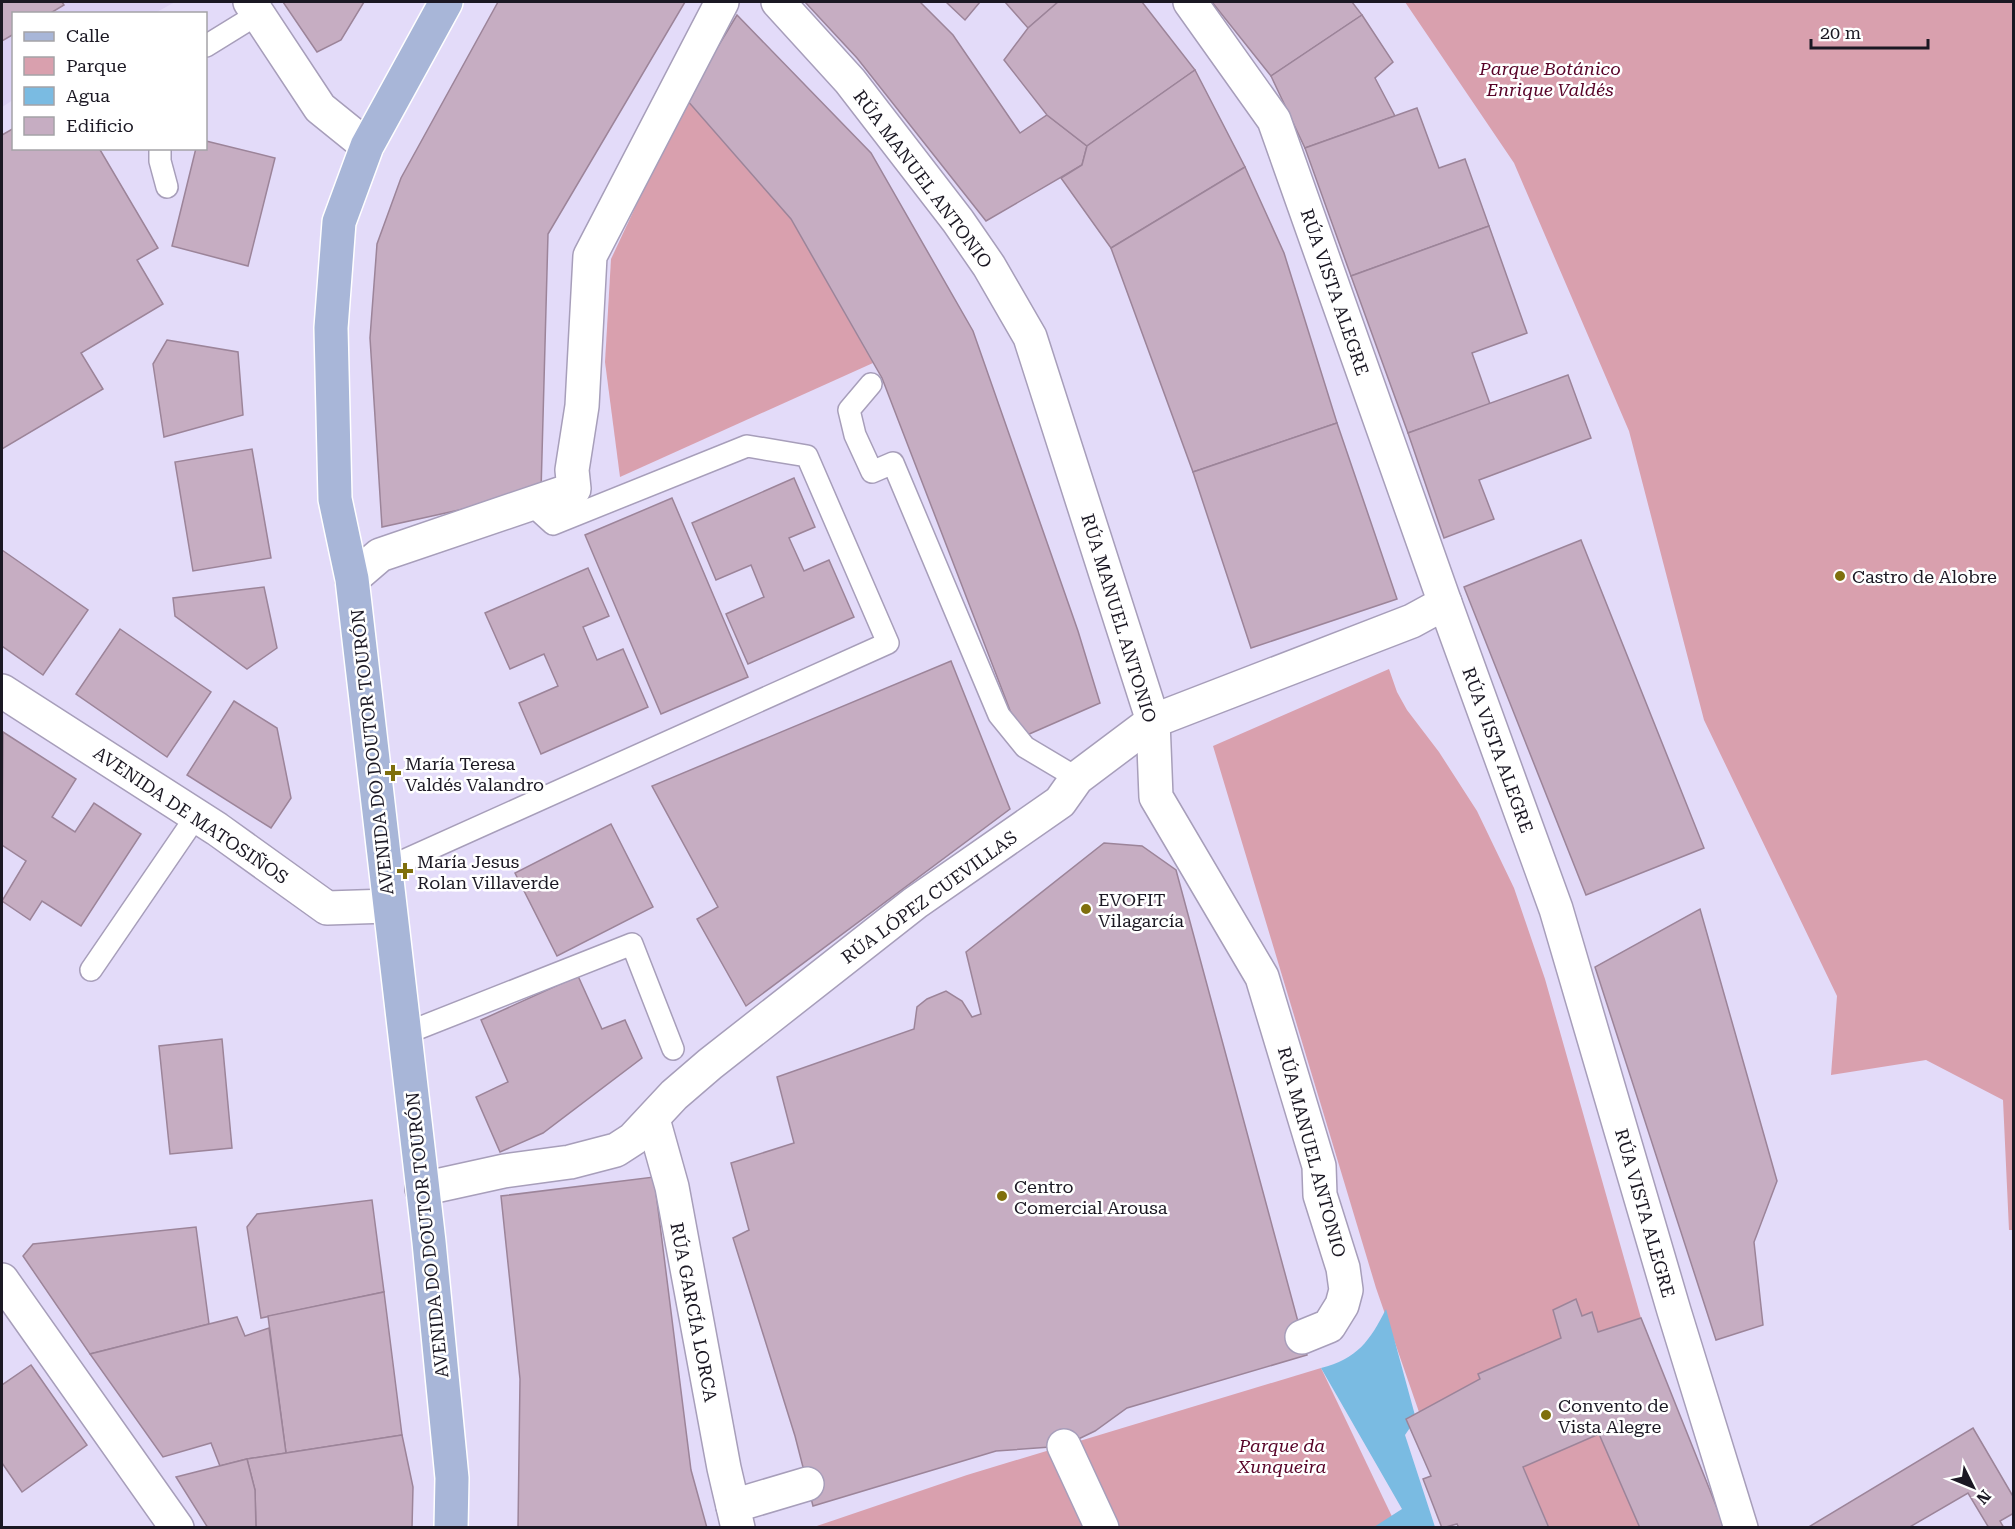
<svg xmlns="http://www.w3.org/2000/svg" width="2015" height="1529" font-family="'Roboto Serif',serif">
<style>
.built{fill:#dbd0f5}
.green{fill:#d9a0ae}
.water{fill:#7abbe2}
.building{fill:#c6adc2;stroke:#9c8499;stroke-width:1.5}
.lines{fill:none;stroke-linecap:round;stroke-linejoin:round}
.service-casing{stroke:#a79eba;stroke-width:24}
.pedestrian-casing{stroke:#a79eba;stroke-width:36}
.minor-casing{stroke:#a79eba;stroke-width:36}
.primary-casing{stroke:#fff;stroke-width:36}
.service{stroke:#fff;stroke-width:21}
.pedestrian{stroke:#fff;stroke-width:33}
.minor{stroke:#fff;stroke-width:33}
.primary{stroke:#a8b6d8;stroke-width:33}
.poi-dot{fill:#7f6f0d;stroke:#fff;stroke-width:2}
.labels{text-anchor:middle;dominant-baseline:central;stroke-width:5;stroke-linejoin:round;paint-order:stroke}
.park-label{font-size:18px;font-style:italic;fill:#570227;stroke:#fff}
.street-label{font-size:18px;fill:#1b1823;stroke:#fff}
.poi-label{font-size:18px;fill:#1b1823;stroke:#fff;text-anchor:start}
</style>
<rect width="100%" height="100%" fill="#e3dbf9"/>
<!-- built -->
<polygon class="built" points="2,2 175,2 155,13 14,14 13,100 2,107"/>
<!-- green -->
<g class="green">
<polygon points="1405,2 2013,2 2013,1230 2009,1230 2003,1100 1926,1060 1831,1075 1837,996 1704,720 1629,431 1514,163"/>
<polygon points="686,99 791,219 873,363 620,477 605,362 611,259"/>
<polygon points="1389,669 1397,692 1407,710 1439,752 1477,811 1514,888 1545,979 1641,1318 1598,1332 1592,1312 1582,1316 1553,1310 1561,1338 1478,1374 1480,1379 1419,1412 1376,1288 1213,746"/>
<polygon points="1321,1368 1397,1527 811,1528 967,1475"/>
<polygon points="1599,1434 1640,1527 1549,1527 1523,1467"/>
</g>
<!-- water -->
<path class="water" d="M 1386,1309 L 1416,1419 L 1405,1435 L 1435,1527 L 1374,1527 L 1402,1509 L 1321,1368 C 1357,1359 1370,1341 1386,1309 Z"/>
<!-- building -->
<g class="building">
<polygon points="2,2 62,2 64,5 49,14 14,14 14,34 2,41"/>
<polygon points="283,2 364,2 341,40 317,52"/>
<polygon points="498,2 685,2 548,234 541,492 382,527 370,338 377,244 401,178"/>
<polygon points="805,2 920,2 953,35 1020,133 1047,115 1087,146 1082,165 986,221 857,58"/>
<polygon points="946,2 980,2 965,20"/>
<polygon points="1005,2 1058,2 1028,28"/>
<polygon points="1058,2 1142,2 1195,70 1087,146 1047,115 1004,60 1028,28"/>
<polygon points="1212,2 1352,2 1362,15 1271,76"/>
<polygon points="737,15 871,153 973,331 1078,631 1100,703 1027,735 1011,713 882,378 791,219 686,99"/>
<polygon points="1362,15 1393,62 1375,78 1395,116 1305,148 1271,76"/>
<polygon points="1195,70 1245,167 1111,248 1061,178 1082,165 1087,146"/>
<polygon points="1417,108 1439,168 1465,159 1489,226 1351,276 1305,148"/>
<polygon points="14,128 14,148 99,148 158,248 137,260 163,304 81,353 103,389 2,449 2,135"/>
<polygon points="206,141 275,158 248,266 172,246 196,148 206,148"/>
<polygon points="1245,167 1284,253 1337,423 1193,472 1111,248"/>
<polygon points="1489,226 1527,333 1472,353 1490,404 1408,433 1351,276"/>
<polygon points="167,340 238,352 243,415 164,437 153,364"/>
<polygon points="1568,375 1591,438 1479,480 1494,519 1444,538 1408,433"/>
<polygon points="1337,423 1397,599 1251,648 1193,472"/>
<polygon points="252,449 271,558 193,571 175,462"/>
<polygon points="794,478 815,527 789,538 804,571 829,560 854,617 748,664 726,614 764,597 751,565 716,580 692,523"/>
<polygon points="672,498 748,677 661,714 585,535"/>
<polygon points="1581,540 1704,848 1586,895 1464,587"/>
<polygon points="2,550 88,610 43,675 2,646"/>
<polygon points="588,568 609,616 583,627 597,660 623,649 648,707 541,754 519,703 558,686 544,654 510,669 485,613"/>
<polygon points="264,587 277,648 247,669 175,616 173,598"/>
<polygon points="120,629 211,692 167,757 76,694"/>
<polygon points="951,661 1010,809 746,1006 697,919 718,907 652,786"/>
<polygon points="234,701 277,728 291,798 271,828 187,775"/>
<polygon points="3,732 76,779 52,817 75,832 94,803 141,834 81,926 42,901 30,920 2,901 26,861 2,845"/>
<polygon points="611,824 653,907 557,956 515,873"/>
<polygon points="1104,843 1142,846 1176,870 1307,1355 1127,1408 1095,1431 1064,1446 996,1451 813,1506 795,1436 733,1238 749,1230 731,1163 794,1143 777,1077 914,1029 917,1007 927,999 946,991 962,1001 972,1017 981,1014 966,952"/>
<polygon points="1700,909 1777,1181 1754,1242 1763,1325 1716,1340 1595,967"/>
<polygon points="578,976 602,1029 625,1020 642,1058 543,1133 500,1152 476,1097 508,1082 481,1020"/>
<polygon points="222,1039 232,1148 170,1154 159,1046"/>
<polygon points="654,1177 691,1470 707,1528 518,1528 520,1379 501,1196"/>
<polygon points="372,1200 384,1292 261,1318 247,1227 257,1214"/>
<polygon points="196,1227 209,1324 90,1354 23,1256 33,1244"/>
<polygon points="384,1292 402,1435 286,1453 268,1316"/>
<polygon points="1576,1299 1582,1316 1592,1312 1598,1332 1641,1318 1725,1528 1640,1528 1599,1434 1523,1467 1549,1528 1459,1528 1457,1524 1442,1528 1423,1479 1431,1476 1406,1419 1480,1379 1478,1374 1561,1338 1553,1310"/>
<polygon points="237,1317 245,1336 269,1328 286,1453 247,1459 220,1466 211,1443 163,1457 90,1354"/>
<polygon points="31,1365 87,1445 22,1492 2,1463 2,1385"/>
<polygon points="1973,1428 2014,1498 2014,1513 2000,1521 2004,1528 1989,1528 1968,1493 1908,1528 1807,1528"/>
<polygon points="402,1435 413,1487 412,1528 256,1528 255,1490 247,1459"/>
<polygon points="247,1459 255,1490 256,1528 208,1528 176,1477"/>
</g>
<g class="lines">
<defs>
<g id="service">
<polyline points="206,46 258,14"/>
<polyline points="160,148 160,161 167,187"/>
<polyline points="871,384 849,410 855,435 872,472 893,463 999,715 1025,747 1077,778"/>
<polyline points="385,869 888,643 807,456 747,446 553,524 532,505"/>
<polyline points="91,970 197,815"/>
<polyline points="404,1034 632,944 673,1049"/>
</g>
<g id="pedestrian">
<polyline points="1445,603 1556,909 1674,1311 1741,1528"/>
<polyline points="1064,1446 1102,1528"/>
</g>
<g id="minor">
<polyline points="250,2 320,108 367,146"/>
<polyline points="778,2 850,81 958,221 989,266 1030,337 1153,721 1156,797 1262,977 1319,1166 1320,1195 1343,1268 1346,1290 1342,1305 1329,1326 1302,1337"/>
<polyline points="352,579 380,555 574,489 572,470 582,406 590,256 722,2"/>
<polyline points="2,691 217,829 327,908 389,906"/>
<polyline points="653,1119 672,1187 724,1468 738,1528"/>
<polyline points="422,1189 504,1171 570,1162 616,1150 633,1139 674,1095 710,1064 915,903 1060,802 1077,778 1153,721 1412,621 1445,603 1274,120 1190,2"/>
<polyline points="2,1280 177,1528"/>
<polyline points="733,1506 807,1484"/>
</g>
<polyline id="primary" points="446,2 367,146 339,222 331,328 335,499 352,579 429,1242 452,1478 451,1528"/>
</defs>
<!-- service casing -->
<use href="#service" class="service-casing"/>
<!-- pedestrian casing -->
<use href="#pedestrian" class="pedestrian-casing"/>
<!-- minor casing -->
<use href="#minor" class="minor-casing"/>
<!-- primary casing -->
<use href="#primary" class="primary-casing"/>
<!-- service -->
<use href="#service" class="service"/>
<!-- pedestrian -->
<use href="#pedestrian" class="pedestrian"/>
<!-- minor -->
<use href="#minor" class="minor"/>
<!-- primary -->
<use href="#primary" class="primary"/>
</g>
<!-- markers -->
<g class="poi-dot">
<circle cx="1840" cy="576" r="6"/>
<path d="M390 764h6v6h6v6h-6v6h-6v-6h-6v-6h6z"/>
<path d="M402 862h6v6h6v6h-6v6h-6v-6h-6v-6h6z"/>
<circle cx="1086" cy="909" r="6"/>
<circle cx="1002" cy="1196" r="6"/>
<circle cx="1546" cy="1415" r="6"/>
</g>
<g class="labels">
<!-- park labels -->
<g class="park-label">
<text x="1550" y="68">Parque Botánico<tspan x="1550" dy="21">Enrique Valdés</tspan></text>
<text x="1282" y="1445">Parque da<tspan x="1282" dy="21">Xunqueira</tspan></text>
</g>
<!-- street labels -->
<g class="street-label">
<text transform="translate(923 179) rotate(53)">RÚA MANUEL ANTONIO</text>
<text transform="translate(1335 292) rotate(71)">RÚA VISTA ALEGRE</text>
<text transform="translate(1119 618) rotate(73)">RÚA MANUEL ANTONIO</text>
<text transform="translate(1498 750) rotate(70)">RÚA VISTA ALEGRE</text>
<text transform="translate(372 752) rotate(-96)">AVENIDA DO DOUTOR TOURÓN</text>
<text transform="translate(191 815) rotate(34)">AVENIDA DE MATOSIÑOS</text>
<text transform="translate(929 897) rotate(-36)">RÚA LÓPEZ CUEVILLAS</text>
<text transform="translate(1312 1152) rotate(75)">RÚA MANUEL ANTONIO</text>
<text transform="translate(1645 1213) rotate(74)">RÚA VISTA ALEGRE</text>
<text transform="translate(427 1235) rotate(-96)">AVENIDA DO DOUTOR TOURÓN</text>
<text transform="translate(694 1312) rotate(79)">RÚA GARCÍA LORCA</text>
</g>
<!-- poi labels -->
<g class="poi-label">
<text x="1852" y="576">Castro de Alobre</text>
<text x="405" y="763">María Teresa<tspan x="405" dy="21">Valdés Valandro</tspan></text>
<text x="417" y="861">María Jesus<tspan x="417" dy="21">Rolan Villaverde</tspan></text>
<text x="1098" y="899">EVOFIT<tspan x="1098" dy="21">Vilagarcía</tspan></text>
<text x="1014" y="1186">Centro<tspan x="1014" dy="21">Comercial Arousa</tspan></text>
<text x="1558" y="1405">Convento de<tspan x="1558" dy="21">Vista Alegre</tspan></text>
</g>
</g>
<!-- border -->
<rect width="2015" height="1529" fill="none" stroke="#1b1823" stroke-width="6"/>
<!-- legend -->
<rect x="12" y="12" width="195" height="138" fill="#ffffff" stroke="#a4a3a7" stroke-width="1.5"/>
<rect x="24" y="32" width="30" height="9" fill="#a8b6d8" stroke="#a4a3a7" stroke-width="1.5"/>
<text x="66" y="42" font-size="18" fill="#1b1823">Calle</text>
<rect x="24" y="57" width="30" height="18" fill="#d9a0ae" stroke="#a4a3a7" stroke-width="1.5"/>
<text x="66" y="72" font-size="18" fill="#1b1823">Parque</text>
<rect x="24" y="87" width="30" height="18" fill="#7abbe2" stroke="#a4a3a7" stroke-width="1.5"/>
<text x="66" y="102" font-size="18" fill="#1b1823">Agua</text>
<rect x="24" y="117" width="30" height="18" fill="#c6adc2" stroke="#a4a3a7" stroke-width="1.5"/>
<text x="66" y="132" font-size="18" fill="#1b1823">Edificio</text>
<!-- north arrow -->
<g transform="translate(1973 1487) rotate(133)" stroke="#ffffff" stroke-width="4.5" paint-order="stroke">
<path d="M0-4.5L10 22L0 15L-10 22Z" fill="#1b1823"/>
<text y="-9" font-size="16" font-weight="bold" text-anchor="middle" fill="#1b1823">N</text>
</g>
<!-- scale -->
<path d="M1811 39v9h117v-9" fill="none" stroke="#1b1823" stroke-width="3"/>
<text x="1820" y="39" font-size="18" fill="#1b1823" stroke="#ffffff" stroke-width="4.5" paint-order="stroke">20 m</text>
</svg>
